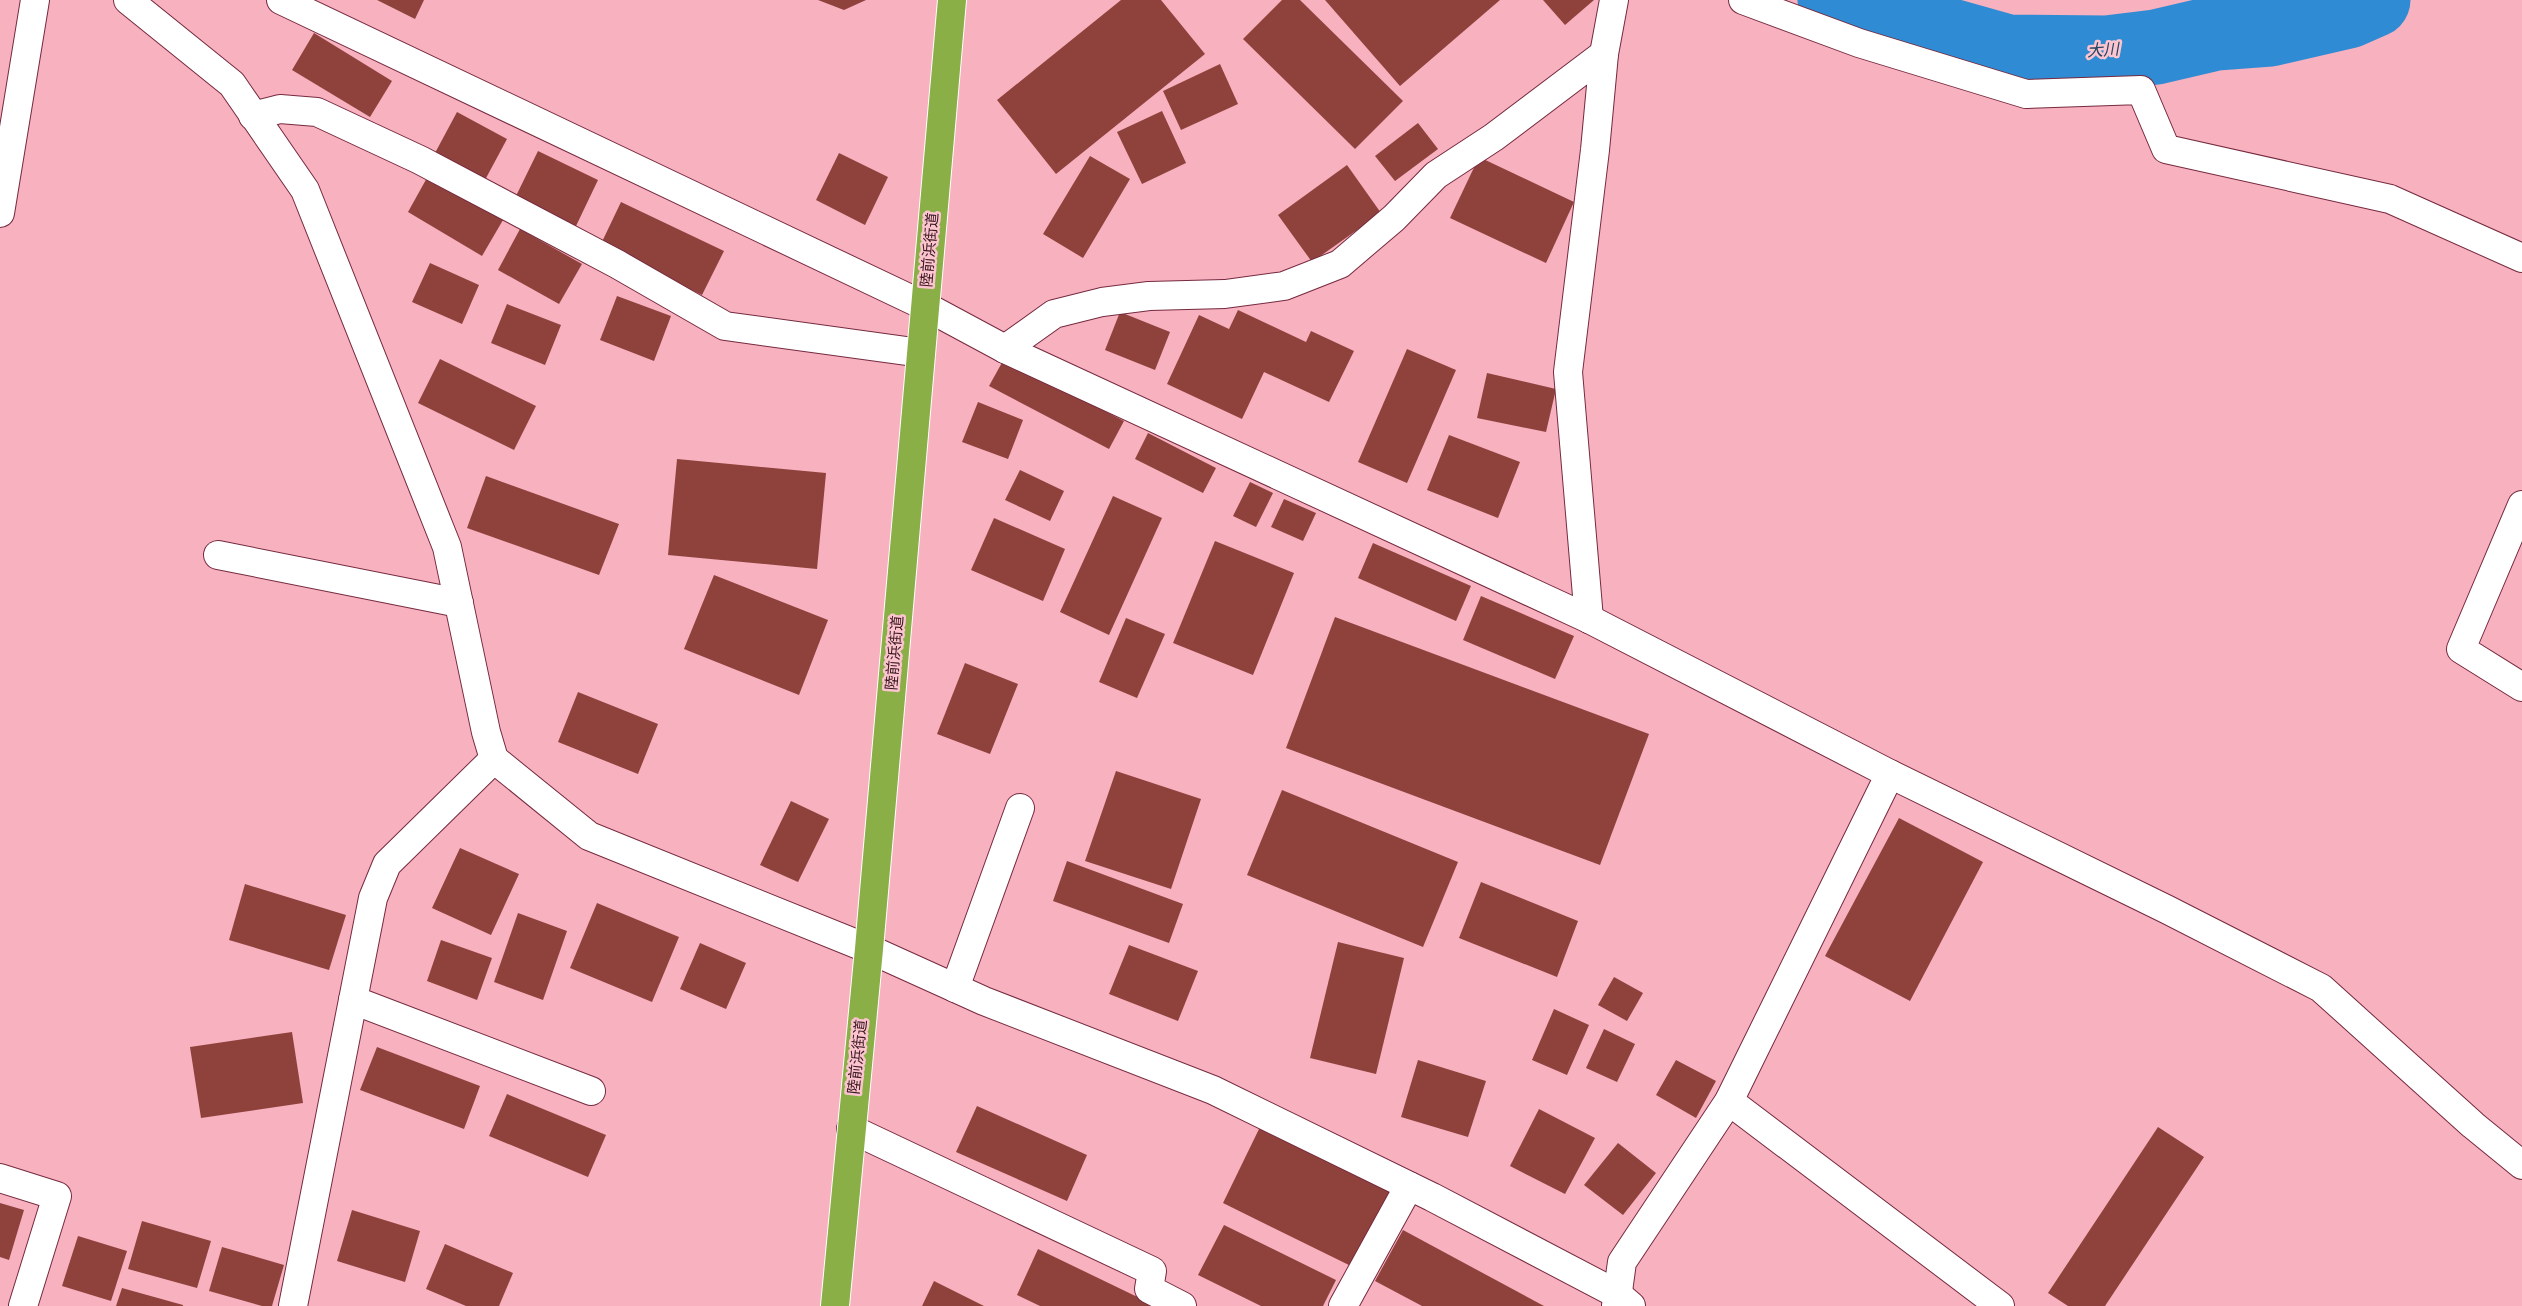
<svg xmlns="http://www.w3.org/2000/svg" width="2522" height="1306" font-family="'Sofia Sans Condensed','Noto Sans JP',sans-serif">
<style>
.water{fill:#2f8cd4}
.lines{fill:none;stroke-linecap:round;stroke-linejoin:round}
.river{stroke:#2f8cd4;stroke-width:75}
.building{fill:#8f423c}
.minor-casing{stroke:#752a3f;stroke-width:30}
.highway-casing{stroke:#fff;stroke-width:30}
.minor{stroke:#fff;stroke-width:28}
.highway{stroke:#89af46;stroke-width:28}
.labels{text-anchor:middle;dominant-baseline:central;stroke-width:5;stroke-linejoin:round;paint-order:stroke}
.street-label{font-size:15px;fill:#38171f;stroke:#fbc4ce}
.water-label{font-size:16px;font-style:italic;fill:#204463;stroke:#fbc4ce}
</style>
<rect width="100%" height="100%" fill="#f8b1bf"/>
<!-- water -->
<polygon class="water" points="1797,0 1872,0 2001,59 2064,65 2108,64 2147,60 2197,49 2247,27 2330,6 2343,0 2380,0 2332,22 2137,68 2037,71 1957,59"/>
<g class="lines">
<!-- river -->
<polyline class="river" points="1835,0 1890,19 2008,52 2107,53 2156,47 2216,33 2270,29 2348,11 2373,0"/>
</g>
<!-- building -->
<g class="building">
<polygon points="377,0 424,0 415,19"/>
<polygon points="818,0 866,0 844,10"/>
<polygon points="1121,0 1161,0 1205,54 1056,174 997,100"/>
<polygon points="1282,0 1300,0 1403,101 1355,149 1243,39"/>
<polygon points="1325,0 1500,0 1400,86"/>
<polygon points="1543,0 1594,0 1565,25"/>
<polygon points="314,33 392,81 370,117 292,70"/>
<polygon points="1220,64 1238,104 1181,130 1163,91"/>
<polygon points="1162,111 1186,163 1142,184 1117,132"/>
<polygon points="457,112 507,139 485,180 435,153"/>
<polygon points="1418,123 1438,149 1395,181 1375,156"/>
<polygon points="538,151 598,180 576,226 516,196"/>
<polygon points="839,153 888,177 865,225 816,200"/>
<polygon points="1090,156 1130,179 1083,258 1043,234"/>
<polygon points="1479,157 1574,202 1546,263 1450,218"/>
<polygon points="1347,165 1381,213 1312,262 1278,215"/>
<polygon points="428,176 503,220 482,256 408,212"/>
<polygon points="621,202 724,251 702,295 600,246"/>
<polygon points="520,229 582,264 559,304 498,270"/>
<polygon points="430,263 479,285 462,324 412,302"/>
<polygon points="617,296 671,316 654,361 600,340"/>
<polygon points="507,304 561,325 545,365 491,343"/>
<polygon points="1238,310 1306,342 1311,331 1354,351 1329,402 1264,372 1242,419 1167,384 1199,315 1229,329"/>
<polygon points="1120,312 1170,332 1155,370 1105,350"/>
<polygon points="1407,349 1456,370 1407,483 1358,462"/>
<polygon points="440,359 536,406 514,450 418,403"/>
<polygon points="1004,359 1124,421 1109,449 989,386"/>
<polygon points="1487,373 1556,389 1546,432 1477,418"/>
<polygon points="978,402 1023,420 1008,459 962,442"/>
<polygon points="1148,433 1216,468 1203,493 1135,459"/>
<polygon points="1449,435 1520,462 1498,518 1427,490"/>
<polygon points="677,459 826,473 817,569 668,555"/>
<polygon points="1020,470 1064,491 1050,521 1005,500"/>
<polygon points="486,476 619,524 599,575 467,528"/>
<polygon points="1250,482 1273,493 1256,527 1233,516"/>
<polygon points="1113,496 1162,518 1109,635 1060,612"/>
<polygon points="1284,499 1316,513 1303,541 1271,527"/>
<polygon points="994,518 1065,549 1043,601 971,570"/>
<polygon points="1215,541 1294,573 1253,675 1173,643"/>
<polygon points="1373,543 1471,586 1456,621 1358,578"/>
<polygon points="714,575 828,620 799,695 684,649"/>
<polygon points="1481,596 1574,636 1555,679 1463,640"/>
<polygon points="1335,617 1649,734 1600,865 1286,748"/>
<polygon points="1126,618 1165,634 1137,698 1099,682"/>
<polygon points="965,663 1018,684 990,754 937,734"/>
<polygon points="578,692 658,724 638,774 558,742"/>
<polygon points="1116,771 1201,799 1171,889 1085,861"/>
<polygon points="1282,790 1458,862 1423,947 1247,875"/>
<polygon points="791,801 829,819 798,882 760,865"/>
<polygon points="1899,818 1983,862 1910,1001 1825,956"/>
<polygon points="460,848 519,874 491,935 432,908"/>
<polygon points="1067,861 1183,904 1169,943 1053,901"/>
<polygon points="1481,882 1578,921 1557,977 1459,938"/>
<polygon points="245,884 346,915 329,970 229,940"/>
<polygon points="597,903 679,937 652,1002 570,968"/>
<polygon points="518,913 567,931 543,1000 494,982"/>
<polygon points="441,940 492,958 477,1000 427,981"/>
<polygon points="1338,942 1404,958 1376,1074 1310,1058"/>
<polygon points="700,943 746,963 726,1009 680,989"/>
<polygon points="1129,945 1198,971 1178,1021 1109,994"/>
<polygon points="1614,977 1643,993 1627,1021 1598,1005"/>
<polygon points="1554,1009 1589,1025 1567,1075 1532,1060"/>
<polygon points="1604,1029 1635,1044 1617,1082 1586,1068"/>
<polygon points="292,1032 303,1103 201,1118 190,1047"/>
<polygon points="377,1047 480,1086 464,1129 360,1090"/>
<polygon points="1418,1060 1486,1081 1468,1137 1401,1117"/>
<polygon points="1676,1060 1716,1081 1696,1118 1656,1095"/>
<polygon points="507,1094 606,1135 588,1177 489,1136"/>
<polygon points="977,1106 1087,1155 1067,1201 956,1152"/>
<polygon points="1539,1109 1595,1138 1565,1194 1510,1166"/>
<polygon points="1260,1127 1392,1191 1355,1268 1223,1203"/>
<polygon points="2158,1127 2204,1157 2105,1306 2068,1306 2048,1293"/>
<polygon points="1618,1143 1656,1173 1623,1215 1584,1185"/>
<polygon points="0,1203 24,1210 9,1260 0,1257"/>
<polygon points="352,1210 420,1231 405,1282 337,1261"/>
<polygon points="142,1221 211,1241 197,1288 128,1269"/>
<polygon points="1224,1225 1336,1280 1323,1306 1261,1306 1198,1275"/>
<polygon points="1403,1230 1544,1306 1422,1306 1375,1281"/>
<polygon points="78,1236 127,1251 111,1301 62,1286"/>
<polygon points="445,1244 513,1273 499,1306 466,1306 426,1289"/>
<polygon points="222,1247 284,1265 272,1306 262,1306 209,1291"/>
<polygon points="1038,1249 1152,1304 1150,1306 1040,1306 1017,1295"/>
<polygon points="934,1281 984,1306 922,1306"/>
<polygon points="122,1288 183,1305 183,1306 116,1306"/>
</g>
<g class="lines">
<defs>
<g id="minor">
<polyline points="128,0 232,84 305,190 447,547 486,732 494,759 589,836 869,949 984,1001 1213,1090 1432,1197 1617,1294 1631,1306"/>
<polyline points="281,0 925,306 1005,349 1589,619 1890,774 2166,909 2321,988 2473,1125 2522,1165"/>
<polyline points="1743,0 1859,43 2026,94 2141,90 2166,149 2390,199 2522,258"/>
<polyline points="253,116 280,109 317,112 420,160 617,264 725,326 921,353"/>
<polyline points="0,213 35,0"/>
<polyline points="1005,349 1054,314 1102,302 1149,296 1225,294 1284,286 1340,264 1394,218 1436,175 1494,137 1604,54"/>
<polyline points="2522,505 2461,649 2522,687"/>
<polyline points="218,555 459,603"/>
<polyline points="1589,619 1568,372 1595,150 1604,54 1614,0"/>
<polyline points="955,988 1020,808"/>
<polyline points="353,1000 591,1091"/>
<polyline points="1729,1101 2000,1306"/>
<polyline points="851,1129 1152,1271 1149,1289 1182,1306"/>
<polyline points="0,1178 57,1196 23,1306"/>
<polyline points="293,1306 373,898 387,864 494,759"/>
<polyline points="1343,1306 1409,1186"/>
<polyline points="1616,1306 1622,1262 1729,1101 1890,774"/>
</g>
<polyline id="highway" points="835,1306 869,949 952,0"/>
</defs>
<!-- minor casing -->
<use href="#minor" class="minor-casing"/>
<!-- highway casing -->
<use href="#highway" class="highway-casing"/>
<!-- minor -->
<use href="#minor" class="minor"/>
<!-- highway -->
<use href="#highway" class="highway"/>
</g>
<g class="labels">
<!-- street labels -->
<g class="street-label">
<text transform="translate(930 250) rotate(-85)">陸前浜街道</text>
<text transform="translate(895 653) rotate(-85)">陸前浜街道</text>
<text transform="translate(858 1057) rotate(-84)">陸前浜街道</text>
</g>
<!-- water labels -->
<g class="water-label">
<text transform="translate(2103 51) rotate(-4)">大川</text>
</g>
</g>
</svg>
